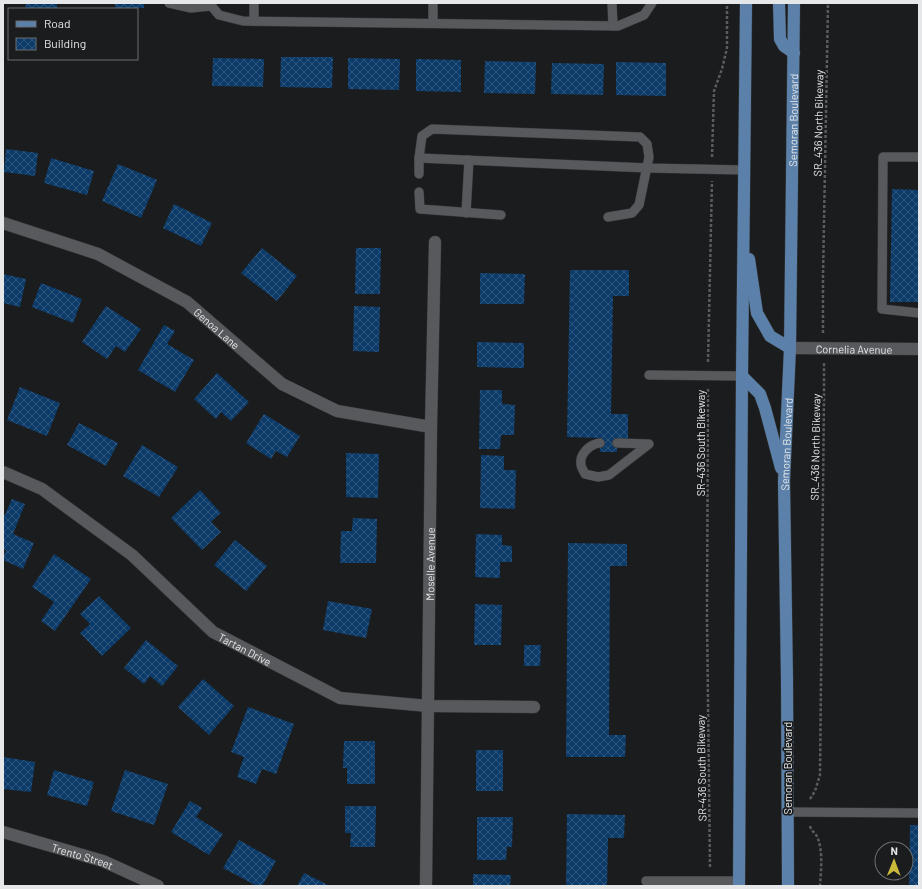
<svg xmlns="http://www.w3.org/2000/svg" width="922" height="889" font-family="Barlow,sans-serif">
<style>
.building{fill:url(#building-cross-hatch)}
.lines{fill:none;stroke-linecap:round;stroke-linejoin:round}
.service-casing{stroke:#363839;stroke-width:10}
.minor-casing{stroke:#363839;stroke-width:13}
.primary-casing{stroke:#363839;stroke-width:13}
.path{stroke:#5a5c5e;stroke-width:2.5;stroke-dasharray:3 2;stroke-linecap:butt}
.service{stroke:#57595c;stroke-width:9}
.minor{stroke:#57595c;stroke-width:12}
.primary{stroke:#5b81ab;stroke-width:12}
.labels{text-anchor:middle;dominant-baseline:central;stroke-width:3.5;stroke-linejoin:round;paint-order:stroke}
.street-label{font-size:11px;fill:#e5e7e8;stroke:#1a1c1e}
</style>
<defs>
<pattern id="building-cross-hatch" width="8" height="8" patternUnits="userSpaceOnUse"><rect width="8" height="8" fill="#0c3b69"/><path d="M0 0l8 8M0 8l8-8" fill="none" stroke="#2f577e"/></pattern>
</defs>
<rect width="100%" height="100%" fill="#1a1c1e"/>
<!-- building -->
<g class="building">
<polygon points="26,3 57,3 57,9 25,9"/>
<rect x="115" y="3" width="29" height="5"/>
<polygon points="281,57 333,57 332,88 280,87"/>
<polygon points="213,58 264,59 263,87 212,86"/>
<polygon points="348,58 400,59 399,90 348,89"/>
<polygon points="416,59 461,60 461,92 416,91"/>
<polygon points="485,61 536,62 535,94 484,93"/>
<polygon points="616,62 666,63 666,96 616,95"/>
<polygon points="552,63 604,64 603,95 551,94"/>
<polygon points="6,149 38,153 35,176 4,172"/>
<polygon points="51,158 94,171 87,195 44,183"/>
<polygon points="118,164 157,180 141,218 102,201"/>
<polygon points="892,189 919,190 919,302 890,302"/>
<polygon points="174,204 212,223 201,246 163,228"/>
<polygon points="262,248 297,276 277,301 241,273"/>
<polygon points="356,248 381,248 380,294 355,294"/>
<polygon points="570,270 629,270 629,296 613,296 611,414 628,414 628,439 617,439 617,452 600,452 601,438 567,437"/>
<polygon points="480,273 525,274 524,304 480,304"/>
<polygon points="3,274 26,279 20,307 3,303"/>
<polygon points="41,283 82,299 73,323 32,307"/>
<polygon points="106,306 141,329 125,352 116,346 107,359 82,342"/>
<polygon points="354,306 380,307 379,352 353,351"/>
<polygon points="164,325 175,331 167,344 194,360 175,392 138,370"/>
<polygon points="477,342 524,343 524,368 477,367"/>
<polygon points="217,373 249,402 231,421 221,412 216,419 194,399"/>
<polygon points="20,387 60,403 47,436 7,420"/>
<polygon points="480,390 502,390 502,404 515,405 514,435 501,435 500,449 479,449"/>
<polygon points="264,414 300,436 287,457 276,451 271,459 246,443"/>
<polygon points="79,423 118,443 106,466 67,445"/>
<polygon points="142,445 178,467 159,497 123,476"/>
<polygon points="346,453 379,454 378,498 346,497"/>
<polygon points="481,455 504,456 504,470 516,470 515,509 480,508"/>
<polygon points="200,490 221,513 211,522 221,532 202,550 171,518"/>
<polygon points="12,499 25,504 13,534 34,543 23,569 3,560 3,557 6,550 3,549 3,519"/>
<polygon points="353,518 377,519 376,563 340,563 341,531 352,531"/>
<polygon points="476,534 502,535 502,545 512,546 512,562 500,562 500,578 475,577"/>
<polygon points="235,540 267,566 246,591 214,565"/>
<polygon points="568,543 627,544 627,566 610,566 609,735 626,735 625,757 566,757"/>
<polygon points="54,554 91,579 55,631 41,621 54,602 32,587"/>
<polygon points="99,596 131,628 102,656 80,633 90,624 80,614"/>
<polygon points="328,601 372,609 366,638 323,630"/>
<polygon points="475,604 502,605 501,645 474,645"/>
<polygon points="146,640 178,666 162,686 150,676 144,684 124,668"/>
<polygon points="524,645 541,645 540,666 524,666"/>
<polygon points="203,679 234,706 209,735 178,707"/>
<polygon points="248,707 294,724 276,774 262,769 256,784 237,777 244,757 231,752"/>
<polygon points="344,741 375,741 375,784 347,784 347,768 343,768"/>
<rect x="476" y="750" width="27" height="41"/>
<polygon points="3,757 35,762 31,792 3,789"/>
<polygon points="54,770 94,782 87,806 47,795"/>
<polygon points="125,770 168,784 154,825 111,811"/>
<polygon points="190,801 202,808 196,817 223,834 209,855 171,832"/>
<polygon points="345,806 376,806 375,847 350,847 351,833 345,833"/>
<polygon points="567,814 625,815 624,838 608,838 607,886 566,886"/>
<polygon points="477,817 513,817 512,847 507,847 506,860 477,860"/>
<polygon points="910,825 919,825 919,886 909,886"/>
<polygon points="239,840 276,861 262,886 257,886 223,868"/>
<polygon points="304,873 330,886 297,886"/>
<polygon points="473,874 511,875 510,886 473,886"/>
</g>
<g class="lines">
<defs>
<g id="service">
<polyline points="169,3 191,8 211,6"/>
<polyline points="209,3 219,15 243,21 618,26 644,15 652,3"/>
<polyline points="254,3 254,21"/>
<polyline points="433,3 433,23"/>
<polyline points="612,3 613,26"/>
<polyline points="919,157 883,157 882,309 919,313"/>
<polyline points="419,158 648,168 744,170"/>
<polyline points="419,174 419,158 422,136 432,129 640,137 647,144 649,157 639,205 632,213 608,217"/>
<polyline points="419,192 420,209 501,215"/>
<polyline points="466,213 469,160"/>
<polyline points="649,375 742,376"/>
<path d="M 600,443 C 590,444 579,454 581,465 C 581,468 584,471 585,474 L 598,477 L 609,475 L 649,444 L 617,443"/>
<polyline points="787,812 919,813"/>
<polyline points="646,881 739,881"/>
</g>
<g id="minor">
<path id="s1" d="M 3,223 L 98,254 L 187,302 L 282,384 L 337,411 L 431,427"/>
<path id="s2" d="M 790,348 L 919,349"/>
<path id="s3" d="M 3,472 L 42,489 L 132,555 L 213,632 L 340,698 L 428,706 L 534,707"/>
<path id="s4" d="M 3,832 L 103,861 L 158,886"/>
<path id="s5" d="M 426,886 L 431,427 L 435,242"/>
</g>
<g id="primary">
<polyline points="779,3 780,39 784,46 794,53"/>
<polyline points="749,259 757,313 770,336 790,348"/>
<polyline points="742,376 760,394 765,408 781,468"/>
<polyline points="739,886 742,376 746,3"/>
<path id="s6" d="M 788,886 L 787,681 L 784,481 L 790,348 L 794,3"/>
</g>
</defs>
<!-- service casing -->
<use href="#service" class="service-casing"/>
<!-- minor casing -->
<use href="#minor" class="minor-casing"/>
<!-- primary casing -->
<use href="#primary" class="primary-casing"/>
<!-- path -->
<g class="path">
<polyline points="712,157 714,91 722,69 727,48 727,3"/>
<polyline points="823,333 823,277 828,3"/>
<polyline points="708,362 712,181"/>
<polyline points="708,389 707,618 710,868"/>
<polyline points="810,799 815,791 820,775 824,397 824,362"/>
<path d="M 810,826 C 811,831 817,834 818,839 C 823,852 821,871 820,886"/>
</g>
<!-- service -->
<use href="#service" class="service"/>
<!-- minor -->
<use href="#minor" class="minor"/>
<!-- primary -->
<use href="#primary" class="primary"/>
</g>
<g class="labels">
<!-- street labels -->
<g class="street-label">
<text stroke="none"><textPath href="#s6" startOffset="766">Semoran Boulevard</textPath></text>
<text transform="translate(818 123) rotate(-89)">SR_436 North Bikeway</text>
<text stroke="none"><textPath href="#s1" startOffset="241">Genoa Lane</textPath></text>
<text stroke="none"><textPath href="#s2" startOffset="64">Cornelia Avenue</textPath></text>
<text transform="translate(700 443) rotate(-90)">SR-436 South Bikeway</text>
<text stroke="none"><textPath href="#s6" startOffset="442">Semoran Boulevard</textPath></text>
<text transform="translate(815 447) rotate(-89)">SR_436 North Bikeway</text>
<text stroke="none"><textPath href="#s5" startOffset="322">Moselle Avenue</textPath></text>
<text stroke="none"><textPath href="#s3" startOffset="302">Tartan Drive</textPath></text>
<text transform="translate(701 768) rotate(-91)">SR-436 South Bikeway</text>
<text transform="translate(787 768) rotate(-90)">Semoran Boulevard</text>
<text stroke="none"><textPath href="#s4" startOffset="83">Trento Street</textPath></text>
</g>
</g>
<!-- border -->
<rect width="922" height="889" fill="none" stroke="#e5e7e8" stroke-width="8"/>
<!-- legend -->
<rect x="8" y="8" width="130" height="52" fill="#1a1c1e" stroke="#6b6d6f"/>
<rect x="16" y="21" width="20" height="6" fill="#5b81ab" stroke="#6b6d6f"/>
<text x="44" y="28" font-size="12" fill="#e5e7e8">Road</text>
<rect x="16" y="38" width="20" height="12" fill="url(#building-cross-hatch)" stroke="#6b6d6f"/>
<text x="44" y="48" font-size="12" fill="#e5e7e8">Building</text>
<!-- north arrow -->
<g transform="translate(894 861) rotate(1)"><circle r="19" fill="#1a1c1e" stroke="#6b6d6f"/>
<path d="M0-3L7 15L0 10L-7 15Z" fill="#caba3a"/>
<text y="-6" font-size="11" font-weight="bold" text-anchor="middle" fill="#e5e7e8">N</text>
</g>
</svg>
